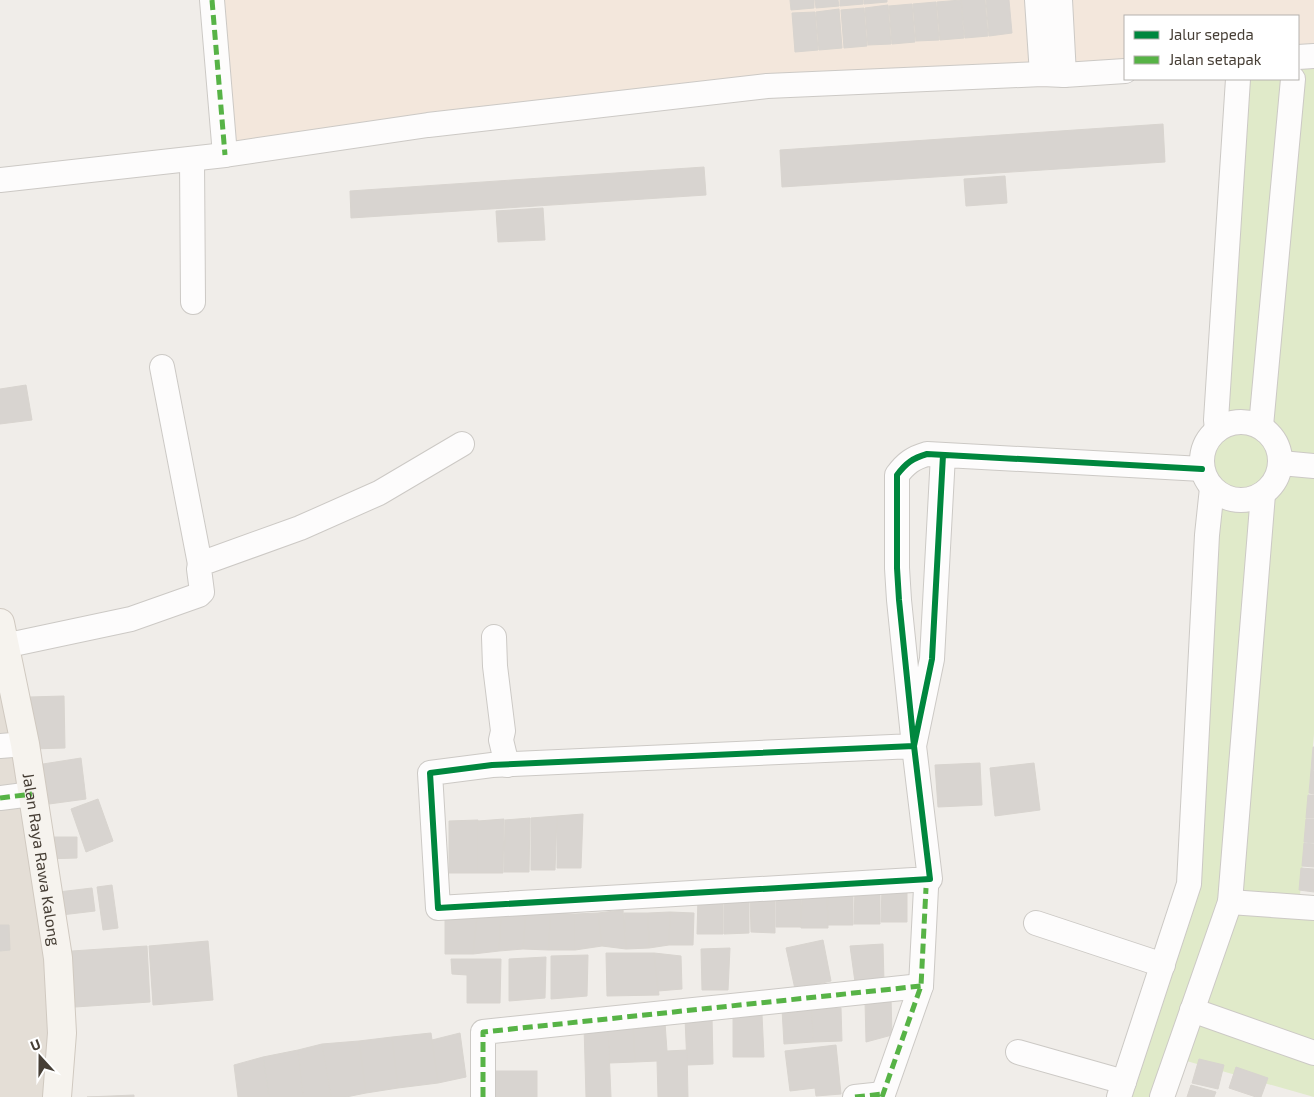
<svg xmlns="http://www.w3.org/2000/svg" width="1314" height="1097" font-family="'Exo 2',sans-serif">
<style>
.residential{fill:#e4ded6}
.commercial{fill:#f3e7dc}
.green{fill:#e0eac9}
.building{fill:#d8d4d0;stroke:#d8d4cf}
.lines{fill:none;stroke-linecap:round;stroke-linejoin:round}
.street-casing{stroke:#ccc9c5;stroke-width:26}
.secondary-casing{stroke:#d0c9c0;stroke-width:30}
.street{stroke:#fdfcfc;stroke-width:24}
.secondary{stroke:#f6f3ee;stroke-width:28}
.quiet{stroke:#57b346;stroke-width:5;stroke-dasharray:10 5;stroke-linecap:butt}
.cycleway-casing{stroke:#fff;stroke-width:9}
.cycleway{stroke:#00873e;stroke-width:6}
.labels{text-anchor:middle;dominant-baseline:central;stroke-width:4;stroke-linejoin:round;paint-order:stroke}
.street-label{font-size:16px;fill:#463e35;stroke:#fff}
</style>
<rect width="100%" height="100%" fill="#f0ede9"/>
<!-- residential -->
<polygon class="residential" points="0,623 25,744 57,1097 0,1097"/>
<!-- commercial -->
<g class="commercial">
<polygon points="212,0 1037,0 1042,74 767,86 225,155"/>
<polygon points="1060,0 1314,0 1314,56 1298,57 1298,16 1125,16 1125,71 1064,75"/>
</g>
<!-- green -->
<polygon class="green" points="1314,56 1314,734 1299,907 1314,908 1314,1097 1176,1058 1162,1097 1119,1097 1189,884 1212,488 1202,469 1204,447 1217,429 1238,79 1298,79 1298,57"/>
<!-- building -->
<g class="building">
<polygon points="790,0 814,0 814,8 791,10"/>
<polygon points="815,0 838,0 839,6 816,8"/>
<polygon points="840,0 863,0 863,4 840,6"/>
<polygon points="864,0 887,0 887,2 864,4"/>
<polygon points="961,0 985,0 988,36 965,38"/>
<polygon points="961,0 964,38 940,40 937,2"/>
<polygon points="986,0 1009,0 1012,33 989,36"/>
<polygon points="936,2 939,40 916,41 913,4"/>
<polygon points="912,4 915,42 892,44 889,6"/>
<polygon points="888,5 891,44 868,45 865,8"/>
<polygon points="864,8 867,46 844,48 841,10"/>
<polygon points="839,9 842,48 819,50 816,12"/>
<polygon points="815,12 818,50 795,52 792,13"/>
<polygon points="1163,124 1165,162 782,187 780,150"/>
<polygon points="704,167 706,195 351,218 350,191"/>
<polygon points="1005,176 1007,203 966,206 964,179"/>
<polygon points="543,208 545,240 498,242 496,211"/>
<polygon points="26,385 32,420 0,424 0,389"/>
<polygon points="64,696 65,748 30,749 30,697"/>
<polygon points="1313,747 1314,747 1314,770 1311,770"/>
<polygon points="81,758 86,799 49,804 43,764"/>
<polygon points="980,763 982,805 938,807 935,765"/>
<polygon points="1034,763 1040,810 995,816 990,768"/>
<polygon points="1311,770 1314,771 1314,794 1309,793"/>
<polygon points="1308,795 1314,795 1314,818 1306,818"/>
<polygon points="98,799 113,841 86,852 71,809"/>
<polygon points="583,814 581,868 557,868 557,816"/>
<polygon points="557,816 555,870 531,870 531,818"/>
<polygon points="530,818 529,872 504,872 505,820"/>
<polygon points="504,819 503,873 478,873 478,821"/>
<polygon points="1306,819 1314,819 1314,843 1304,842"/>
<polygon points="478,820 478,873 449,873 449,821"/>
<polygon points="43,837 77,837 77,858 43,859"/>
<polygon points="1304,843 1314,844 1314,867 1302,866"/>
<polygon points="1301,868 1314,869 1314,892 1299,890"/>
<polygon points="112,885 118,928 103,930 97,887"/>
<polygon points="882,886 907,886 907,922 881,922"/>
<polygon points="92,888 95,911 53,916 50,893"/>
<polygon points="828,888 853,889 853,925 827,925"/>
<polygon points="855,888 880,889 880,924 854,924"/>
<polygon points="776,890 801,891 801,927 776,927"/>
<polygon points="802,891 827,892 828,928 801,928"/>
<polygon points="750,896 775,897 775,933 751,932"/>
<polygon points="698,897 723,898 723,934 697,934"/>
<polygon points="724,897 749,897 749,933 724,934"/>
<polygon points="623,910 626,949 602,946 598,913"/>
<polygon points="526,912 523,949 499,951 501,915"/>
<polygon points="526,912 550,913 549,950 523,949"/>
<polygon points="670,912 669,945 649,948 648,913"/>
<polygon points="670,912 694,913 693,945 669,945"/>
<polygon points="550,913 575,914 575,950 549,950"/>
<polygon points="598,913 602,946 575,950 575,914"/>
<polygon points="624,913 648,913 649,948 626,949"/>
<polygon points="501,915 499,951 473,954 477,917"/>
<polygon points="477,917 473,954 445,954 445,918"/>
<polygon points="0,925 9,925 10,950 0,951"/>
<polygon points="823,940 831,981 795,989 786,948"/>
<polygon points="208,941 213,1000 153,1005 149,946"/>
<polygon points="883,944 884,982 855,982 850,946"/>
<polygon points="147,946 150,1002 75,1007 72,951"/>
<polygon points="730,948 728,990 702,990 701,949"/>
<polygon points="606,953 654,953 659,995 607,996"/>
<polygon points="654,953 681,956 682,989 658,991"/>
<polygon points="588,955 587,996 551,999 551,956"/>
<polygon points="546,957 545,998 509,1001 509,959"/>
<polygon points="451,959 501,959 500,1003 467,1003 467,975 452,974"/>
<polygon points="891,997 892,1035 866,1042 865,1000"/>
<polygon points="812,1008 813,1042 784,1044 782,1009"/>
<polygon points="812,1008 841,1008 842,1041 813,1042"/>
<polygon points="762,1014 764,1057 733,1057 733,1015"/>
<polygon points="712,1017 713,1064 687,1065 685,1018"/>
<polygon points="665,1023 667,1051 657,1061 635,1062 633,1024"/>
<polygon points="633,1024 635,1062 609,1063 608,1026"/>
<polygon points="584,1026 608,1026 611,1097 586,1097"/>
<polygon points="431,1033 438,1083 398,1088 392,1037"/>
<polygon points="460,1033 466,1077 438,1083 432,1040"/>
<polygon points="392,1037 398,1088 366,1093 359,1041"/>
<polygon points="359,1041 366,1093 346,1097 331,1097 322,1044"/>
<polygon points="322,1044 331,1097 303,1097 298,1050"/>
<polygon points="836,1045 841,1094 816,1096 815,1088 790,1091 785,1051"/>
<polygon points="298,1050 303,1097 269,1097 263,1057"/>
<polygon points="687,1050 688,1097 658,1097 657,1061 667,1051"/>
<polygon points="263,1057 269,1097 238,1097 234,1065"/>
<polygon points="1199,1059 1224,1065 1218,1089 1192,1083"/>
<polygon points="1236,1067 1268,1078 1261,1097 1256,1097 1229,1088"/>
<rect x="488" y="1071" width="49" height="26"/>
<polygon points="1191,1085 1216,1092 1214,1097 1187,1097"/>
<polygon points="134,1095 134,1097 87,1097"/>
</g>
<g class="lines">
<defs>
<g id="street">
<polyline points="212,0 225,155"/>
<polyline points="1037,0 1042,74"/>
<polyline points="1060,0 1064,75"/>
<polyline points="1298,57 1314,56"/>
<polyline points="192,159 193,302"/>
<polyline points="0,180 225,155 428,125 767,86 1042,74 1064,75 1125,71"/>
<polyline points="162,367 200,564"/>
<circle cx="1241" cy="461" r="39"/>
<polyline points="1261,426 1293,79"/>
<polyline points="1217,429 1216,420 1238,79"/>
<path d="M 943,455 L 932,659 L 914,746 L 492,765 L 430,773 L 438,908 L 930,879 L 914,746 L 899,600 L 897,568 L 897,475 C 906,463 913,458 927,454 L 1202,469"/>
<polyline points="1281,463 1314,466"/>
<polyline points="494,637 495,666 503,731 501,740 507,765"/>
<polyline points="4,646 131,619 199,595 202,592 199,569 200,564 300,528 379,493 462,444"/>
<polyline points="0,746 25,744"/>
<polyline points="0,798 32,794"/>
<polyline points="1230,902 1314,908"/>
<polyline points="1036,923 1163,965"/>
<polyline points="1192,1010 1314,1053"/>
<polyline points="1018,1052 1124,1082"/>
<polyline points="483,1097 483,1032 921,986"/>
<polyline points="855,1097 883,1094"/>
<polyline points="882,1097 921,986 926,888"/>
<polyline points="1119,1097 1189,884 1207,535 1212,488"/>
<polyline points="1162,1097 1230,902 1263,494"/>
</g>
<g id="secondary">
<path id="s1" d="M 0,623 L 25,744 L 58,958 L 62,1033 L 57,1097"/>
</g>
</defs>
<!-- street casing -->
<use href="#street" class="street-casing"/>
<!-- secondary casing -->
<use href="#secondary" class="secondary-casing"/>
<!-- street -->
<use href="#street" class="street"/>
<!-- secondary -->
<use href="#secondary" class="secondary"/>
<!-- quiet -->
<g class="quiet">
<polyline points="212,0 225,155"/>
<polyline points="0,798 32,794"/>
<polyline points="483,1097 483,1032 921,986"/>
<polyline points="855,1097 883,1094"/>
<polyline points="882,1097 921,986 926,888"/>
</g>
<defs>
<path id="cycleway" d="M 943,455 L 932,659 L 914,746 L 492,765 L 430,773 L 438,908 L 930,879 L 914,746 L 899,600 L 897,568 L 897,475 C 906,463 913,458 927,454 L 1202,469"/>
</defs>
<!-- cycleway casing -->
<use href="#cycleway" class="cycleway-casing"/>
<!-- cycleway -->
<use href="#cycleway" class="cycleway"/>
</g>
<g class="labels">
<!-- street labels -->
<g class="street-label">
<text stroke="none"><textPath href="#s1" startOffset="240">Jalan Raya Rawa Kalong</textPath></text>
</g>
</g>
<!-- legend -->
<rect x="1124" y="15" width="175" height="65" fill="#ffffff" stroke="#b5b2ae"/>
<rect x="1134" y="31" width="25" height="8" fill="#00873e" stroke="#b5b2ae"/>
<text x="1169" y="40" font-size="15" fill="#463e35">Jalur sepeda</text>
<rect x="1134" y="56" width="25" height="8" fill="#57b346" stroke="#b5b2ae"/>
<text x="1169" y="65" font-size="15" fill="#463e35">Jalan setapak</text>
<!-- north arrow -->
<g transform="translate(40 1057) rotate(339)" stroke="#ffffff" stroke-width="4" paint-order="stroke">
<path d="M0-4L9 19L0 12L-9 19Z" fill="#463e35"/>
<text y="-8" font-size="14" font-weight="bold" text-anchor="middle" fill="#463e35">U</text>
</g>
</svg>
